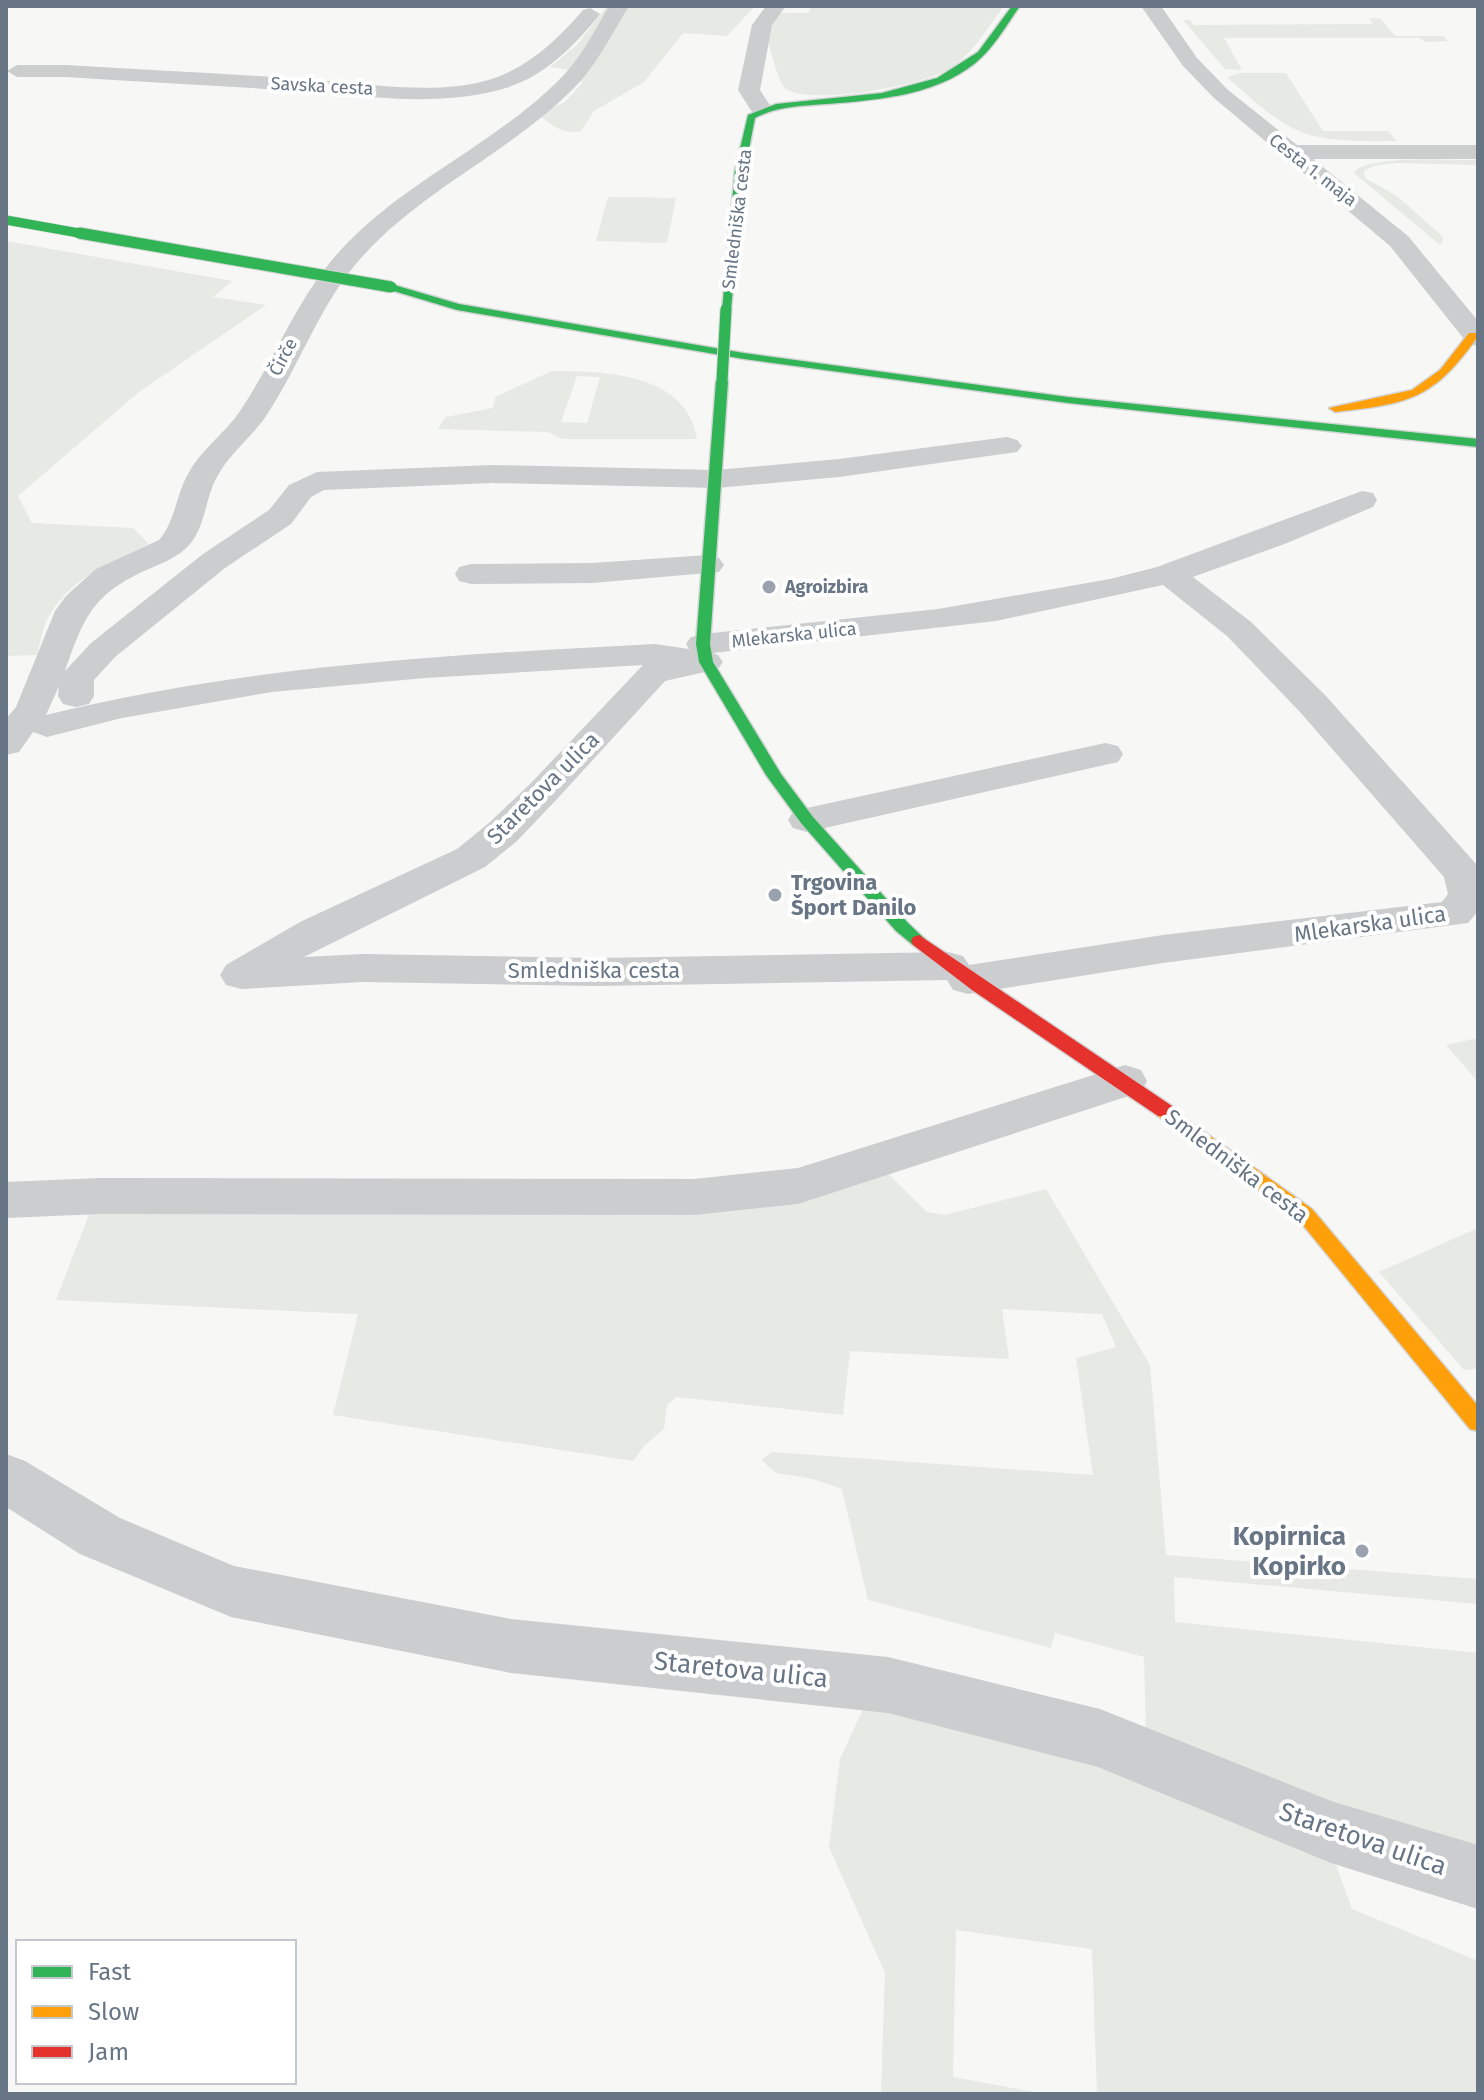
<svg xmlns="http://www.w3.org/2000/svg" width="1484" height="2100" font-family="'Fira Sans',sans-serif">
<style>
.green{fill:#e6e9e4;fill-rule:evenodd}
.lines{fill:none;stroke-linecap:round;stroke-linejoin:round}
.fast-casing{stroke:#d4d5d6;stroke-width:3}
.slow-casing{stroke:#d4d5d6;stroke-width:3}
.jam-casing{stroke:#d4d5d6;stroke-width:3}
.street{fill:#cccdcf;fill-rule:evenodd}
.fast{fill:#30b455;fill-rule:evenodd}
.slow{fill:#ff9f0a;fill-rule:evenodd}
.jam{fill:#e5322d;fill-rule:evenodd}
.fast-bridge-far1-casing{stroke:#d4d5d6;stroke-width:10;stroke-linecap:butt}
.fast-bridge-casing{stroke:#d4d5d6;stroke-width:13;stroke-linecap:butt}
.fast-bridge-far1{stroke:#30b455;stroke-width:9}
.fast-bridge{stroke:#30b455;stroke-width:11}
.poi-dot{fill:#99a2ad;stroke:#fff;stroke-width:3}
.labels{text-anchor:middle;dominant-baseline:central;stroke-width:8;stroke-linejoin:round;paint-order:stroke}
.far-street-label{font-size:18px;fill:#677585;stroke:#fff}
.far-poi-label{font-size:18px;font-weight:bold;fill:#677585;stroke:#fff;text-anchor:start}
.street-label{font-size:22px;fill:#677585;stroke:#fff}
.poi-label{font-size:22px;font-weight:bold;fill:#677585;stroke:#fff;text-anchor:start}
.near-poi-label{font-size:26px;font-weight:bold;fill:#677585;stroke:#fff;text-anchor:end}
.near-street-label{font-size:26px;fill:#677585;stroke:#fff}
</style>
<rect width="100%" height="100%" fill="#f7f7f6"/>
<!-- green -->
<g class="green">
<path d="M 607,6 L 755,6 L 727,36 L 683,33 L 644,82 L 594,111 L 581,131 C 564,135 552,126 539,115 L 565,102 L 582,83 L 576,71 L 550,67 L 577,45 Z"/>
<path d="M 800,6 L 1004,6 C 987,28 972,56 947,70 C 921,85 810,107 785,88 C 779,83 768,45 768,36 C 768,30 774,19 776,13 L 808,13 L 811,8 Z"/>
<polygon points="1369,18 1381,19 1395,36 1444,36 1448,41 1425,42 1420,38 1224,38 1242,70 1225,69 1183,20 1190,20 1194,25 1373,24"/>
<path d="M 1241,73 L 1286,73 L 1323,131 L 1388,131 L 1397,141 C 1305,142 1295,139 1227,77 Z"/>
<path d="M 1478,160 L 1478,165 L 1396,163 L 1373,166 L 1364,171 L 1365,178 L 1397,196 L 1441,235 L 1443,240 L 1440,245 L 1354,173 C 1365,154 1454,161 1478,160 Z"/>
<polygon points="608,197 676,198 667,243 596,241"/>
<path d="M 6,241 L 232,281 L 213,297 L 266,305 L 139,392 L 18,496 L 32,523 L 133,528 L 149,544 C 111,563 69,578 48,618 C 42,629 40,643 37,655 L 6,656 Z"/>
<path d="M 552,371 C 604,371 687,373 697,439 L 562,439 L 548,432 L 438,429 L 446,417 L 493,408 L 495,397 ZM 577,376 L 600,377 L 587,423 L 561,422 Z"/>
<polygon points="1478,1038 1478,1082 1446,1045"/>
<polygon points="884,1170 927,1212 945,1215 1046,1189 1150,1365 1166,1555 1478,1579 1478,1604 1174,1577 1175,1622 1478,1653 1478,1849 1363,1819 1146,1736 1144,1657 1055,1633 1051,1648 868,1600 842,1489 813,1479 776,1473 761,1460 772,1452 1093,1475 1076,1358 1116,1347 1102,1314 1002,1309 1009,1359 850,1351 843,1415 677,1397 667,1405 664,1429 644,1446 633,1461 333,1415 358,1314 56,1300 93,1204 683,1202"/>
<polygon points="1478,1228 1478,1369 1464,1370 1379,1272"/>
<polygon points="866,1703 961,1713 1331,1851 1352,1909 1478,1961 1478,2094 1097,2094 1092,1949 956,1930 953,2077 1045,2094 881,2094 885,1973 829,1847 840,1759"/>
</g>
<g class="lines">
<defs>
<g id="fast">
<path d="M 1012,6 L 1020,6 C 1008,23 998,41 983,56 C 944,95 879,100 827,104 C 802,106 777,106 755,118 L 745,170 L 731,309 L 722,311 L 735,170 L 748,115 L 776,104 L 882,93 L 937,78 L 978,52 Z"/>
<polygon points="391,284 459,304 744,353 1068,397 1478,439 1478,447 1068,403 744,359 457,310 387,289 387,285"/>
<polygon points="722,378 728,381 710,644 713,662 781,774 813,817 908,923 927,941 925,945 913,945 896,931 801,823 766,775 699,662 696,644 716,381"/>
</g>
<g id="slow">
<path d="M 1469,333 L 1477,333 L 1478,336 C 1434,399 1409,404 1335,412 L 1329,408 L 1412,390 L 1440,370 Z"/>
<polygon points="1165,1104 1312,1209 1478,1406 1478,1431 1470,1429 1298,1219 1158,1116 1156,1111 1158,1106"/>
</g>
<polygon id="jam" points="919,935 1172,1106 1174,1111 1172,1116 1158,1116 972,990 913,945 911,941 913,937"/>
</defs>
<!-- fast casing -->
<use href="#fast" class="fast-casing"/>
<!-- slow casing -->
<use href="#slow" class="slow-casing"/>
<!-- jam casing -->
<use href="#jam" class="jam-casing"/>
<!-- street -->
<g class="street">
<path d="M 609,6 L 629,6 C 611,35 596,67 571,91 C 505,156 415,193 355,265 C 317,311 299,367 266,416 C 252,437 229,454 217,477 C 205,498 206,525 190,544 C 178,558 160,564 144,571 C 91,596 84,618 65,671 L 91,643 L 203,554 L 269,510 L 289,485 L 317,472 L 492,465 L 716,470 L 839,459 L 1007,437 L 1017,440 L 1022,446 L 1017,452 L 839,477 L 716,488 L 492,483 L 324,490 L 311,497 L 291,524 L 225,568 L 115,657 L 94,680 L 94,696 L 89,704 L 76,707 L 63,704 L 58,696 L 59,686 L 46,715 C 249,665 447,655 655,644 L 689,649 L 686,644 L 691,637 L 703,634 L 938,609 L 1110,579 L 1157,567 L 1362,491 L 1373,493 L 1377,500 L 1373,507 L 1287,543 L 1193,577 L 1251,622 L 1326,696 L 1477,865 L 1478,911 L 1468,923 L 1163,963 L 968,994 L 953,990 L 947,980 L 596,986 L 363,982 L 241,989 L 226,985 L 220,975 L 226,965 L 300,922 L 457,849 L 489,823 L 532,782 L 643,665 L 425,678 L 272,692 L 122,718 L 47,737 L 33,732 L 19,752 L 6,755 L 6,719 L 16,707 L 55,611 L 66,596 L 96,569 L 159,540 C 175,522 176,495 188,474 C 201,449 227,432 242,408 C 276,357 296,300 338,253 C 401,183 491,147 558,81 C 580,60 594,32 609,6 ZM 1163,585 L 1227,636 L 1300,712 L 1444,877 L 1448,894 L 1442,902 L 1163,935 L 969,965 L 963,956 L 948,952 L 596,958 L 363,954 L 304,957 L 485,867 L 517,841 L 558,798 L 665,681 L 718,669 L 723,662 L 718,655 L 713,653 L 996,621 Z"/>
<polygon points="766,6 786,6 772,25 760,90 773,110 762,116 754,115 738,90 752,25"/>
<polygon points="1141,6 1161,6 1197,58 1228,90 1297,145 1478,145 1478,159 1313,159 1408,236 1478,321 1478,346 1468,344 1390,246 1214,98 1183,66"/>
<path d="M 590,8 L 600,14 L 597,18 C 572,48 544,76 506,88 C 439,108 367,96 299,91 C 221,86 144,82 66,77 L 17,77 L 7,71 L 17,65 L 66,65 C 149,70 233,74 316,80 C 372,84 437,96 492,79 C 530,66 558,39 583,10 Z"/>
<polygon points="708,555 719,558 724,565 719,572 592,583 471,584 459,581 455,574 459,567 471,564 592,563"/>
<polygon points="1105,743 1118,746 1123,754 1118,762 807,832 793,828 788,820 793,812 807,808"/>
<polygon points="1125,1065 1141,1070 1147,1081 1141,1092 798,1204 694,1215 100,1214 6,1218 6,1182 100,1178 694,1179 798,1168"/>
<polygon points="6,1454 25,1461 120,1518 234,1566 511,1619 888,1657 1100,1709 1331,1801 1478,1845 1478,1909 1331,1863 1098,1767 888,1713 511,1673 231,1617 80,1554 6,1507"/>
</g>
<!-- fast -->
<use href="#fast" class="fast"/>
<!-- slow -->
<use href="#slow" class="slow"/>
<!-- jam -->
<use href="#jam" class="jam"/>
<defs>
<polyline id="fast-bridge-far1" points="6,220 90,235"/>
<g id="fast-bridge">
<polyline points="79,233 391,287"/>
<polyline points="722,381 726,309"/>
</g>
</defs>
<!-- fast-bridge-far1 casing -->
<use href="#fast-bridge-far1" class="fast-bridge-far1-casing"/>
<!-- fast-bridge casing -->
<use href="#fast-bridge" class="fast-bridge-casing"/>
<!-- fast-bridge-far1 -->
<use href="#fast-bridge-far1" class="fast-bridge-far1"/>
<!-- fast-bridge -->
<use href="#fast-bridge" class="fast-bridge"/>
</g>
<!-- markers -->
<g class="poi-dot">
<circle cx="769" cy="587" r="8"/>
<circle cx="775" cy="895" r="8"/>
<circle cx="1362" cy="1551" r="8"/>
</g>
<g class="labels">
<!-- far-street labels -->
<g class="far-street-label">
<text transform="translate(322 86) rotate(3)">Savska cesta</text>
<text transform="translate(1313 170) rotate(38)">Cesta 1. maja</text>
<text transform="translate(737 219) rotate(-83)">Smledniška cesta</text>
<text transform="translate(283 357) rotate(-62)">Čirče</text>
<text transform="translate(794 635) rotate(-6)">Mlekarska ulica</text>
</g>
<!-- far-poi labels -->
<g class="far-poi-label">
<text x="785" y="587">Agroizbira</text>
</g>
<!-- street labels -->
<g class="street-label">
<text transform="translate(543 788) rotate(-45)">Staretova ulica</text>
<text transform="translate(1370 924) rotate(-8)">Mlekarska ulica</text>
<text x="594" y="970">Smledniška cesta</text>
<text transform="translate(1237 1166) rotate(37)">Smledniška cesta</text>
</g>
<!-- poi labels -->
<g class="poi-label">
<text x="791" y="882">Trgovina<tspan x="791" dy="25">Šport Danilo</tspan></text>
</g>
<!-- near-poi labels -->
<g class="near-poi-label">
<text x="1346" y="1536">Kopirnica<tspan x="1346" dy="30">Kopirko</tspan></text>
</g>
<!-- near-street labels -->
<g class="near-street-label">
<text transform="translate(741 1670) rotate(6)">Staretova ulica</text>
<text transform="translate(1363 1839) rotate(19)">Staretova ulica</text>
</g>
</g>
<!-- border -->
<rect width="1484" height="2100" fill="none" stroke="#677585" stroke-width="16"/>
<!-- legend -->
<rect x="16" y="1940" width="280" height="144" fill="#ffffff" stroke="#c2c8ce" stroke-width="2"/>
<rect x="32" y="1966" width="40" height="12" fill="#30b455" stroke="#c2c8ce" stroke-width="2"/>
<text x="88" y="1980" font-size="24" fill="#677585">Fast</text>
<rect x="32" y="2006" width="40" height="12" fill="#ff9f0a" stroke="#c2c8ce" stroke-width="2"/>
<text x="88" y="2020" font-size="24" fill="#677585">Slow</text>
<rect x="32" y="2046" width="40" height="12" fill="#e5322d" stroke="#c2c8ce" stroke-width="2"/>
<text x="88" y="2060" font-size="24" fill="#677585">Jam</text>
</svg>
